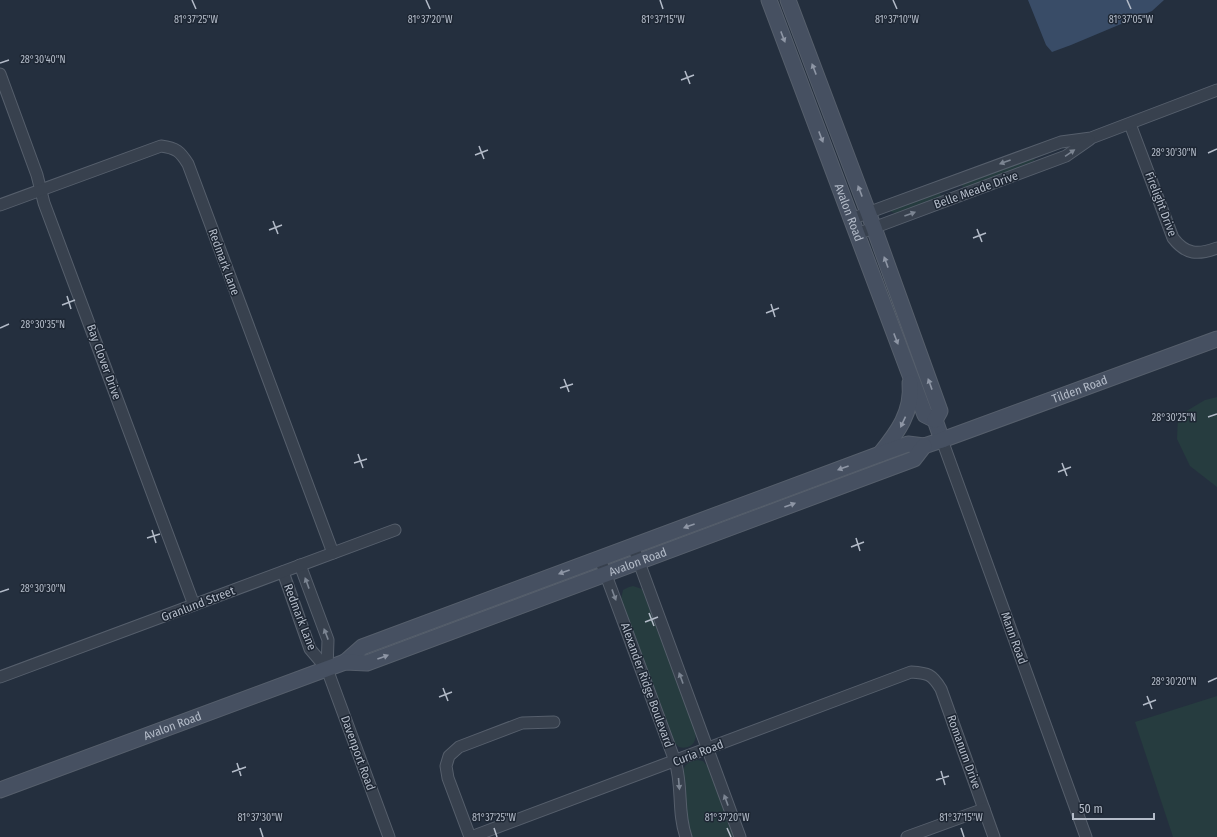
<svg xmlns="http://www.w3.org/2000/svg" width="1217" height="837" font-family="'Fira Sans Condensed',sans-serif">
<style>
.green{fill:#263c3f}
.water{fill:#394c67}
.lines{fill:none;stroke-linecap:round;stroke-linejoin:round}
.street-casing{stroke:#565f6c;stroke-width:13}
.secondary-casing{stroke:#565f6c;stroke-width:17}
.street{stroke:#38414e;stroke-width:11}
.secondary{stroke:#465061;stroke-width:15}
.oneway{fill:#8e96a5}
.oneway2{fill:#7c8592}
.ticks{fill:none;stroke:#b4bcc9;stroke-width:1.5}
.labels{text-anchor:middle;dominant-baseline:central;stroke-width:3;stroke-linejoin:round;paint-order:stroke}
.street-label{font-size:12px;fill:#b4bcc9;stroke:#1d2633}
.ticks-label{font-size:10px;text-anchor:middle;fill:#b4bcc9;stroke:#1d2633;stroke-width:3;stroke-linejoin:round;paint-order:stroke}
</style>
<rect width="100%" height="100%" fill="#242f3e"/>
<!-- green -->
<g class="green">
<polygon points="1035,158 1034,161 969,187 964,188 962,186 962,183"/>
<polygon points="939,192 941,195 940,197 896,213 891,212 892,209"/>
<polygon points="1217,397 1217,487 1190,466 1177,439 1178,416 1205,400"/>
<path d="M 633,586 L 642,589 L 644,594 L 695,730 C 698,742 691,750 679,747 L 673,741 L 621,599 L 623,590 L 629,587 Z"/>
<polygon points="1217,696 1217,837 1173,837 1135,722"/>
<path d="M 698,760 L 703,761 L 709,768 L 735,837 L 691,837 L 686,816 L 683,771 C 685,763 691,761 698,760 Z"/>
</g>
<!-- water -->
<polygon class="water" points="1028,0 1164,0 1152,11 1071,45 1052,52 1046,45"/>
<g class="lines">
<defs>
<g id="street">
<polyline points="0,74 37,175 44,203 194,605"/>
<path d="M 1130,124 L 1173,238 C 1186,255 1198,255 1217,248"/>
<path d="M 0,205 L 161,146 C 176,148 180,151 188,164 L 333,553"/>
<polyline points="851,219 1061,142 1091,138 1217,90"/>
<polyline points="857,234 1066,156 1089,140"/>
<polyline points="942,440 1086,837"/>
<polyline points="633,546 740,837"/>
<path d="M 600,559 L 675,761 C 683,786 677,812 686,837"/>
<polyline points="300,565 328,640 327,669"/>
<polyline points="283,572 310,649 327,669 389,837"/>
<polyline points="0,677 395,530"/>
<polyline points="470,837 448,778 446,766 449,756 459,747 522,723 554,722"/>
<path d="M 471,837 L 911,672 C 928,673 932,674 941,689 L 994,837"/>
<polyline points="907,837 984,809"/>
</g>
<g id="secondary">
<path id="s1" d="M 769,0 L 925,415 L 935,420 L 942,440"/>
<polyline points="788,0 874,228 940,411 935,420"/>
<path d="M 880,454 C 897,433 913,412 910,383"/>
<path id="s2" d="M 345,662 L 362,647 L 880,454 L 908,444 L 924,446 L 942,440 L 1217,339"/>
<path id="s3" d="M 0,790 L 345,662 L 367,663 L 914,459 L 924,446"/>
</g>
</defs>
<!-- street casing -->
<use href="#street" class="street-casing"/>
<!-- secondary casing -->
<use href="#secondary" class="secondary-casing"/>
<!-- street -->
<use href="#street" class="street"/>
<!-- secondary -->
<use href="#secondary" class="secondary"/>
</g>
<!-- one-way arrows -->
<defs><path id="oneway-solid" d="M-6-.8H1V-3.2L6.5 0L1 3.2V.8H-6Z"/></defs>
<g class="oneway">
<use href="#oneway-solid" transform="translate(783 37) rotate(69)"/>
<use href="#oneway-solid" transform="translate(814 69) rotate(-111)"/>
<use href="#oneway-solid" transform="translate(821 137) rotate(69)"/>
<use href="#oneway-solid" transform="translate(860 191) rotate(-111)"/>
<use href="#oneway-solid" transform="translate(886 262) rotate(-110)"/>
<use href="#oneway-solid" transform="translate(896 339) rotate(69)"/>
<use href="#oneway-solid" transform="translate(930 384) rotate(-110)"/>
<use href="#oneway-solid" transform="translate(903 422) rotate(115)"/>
<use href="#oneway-solid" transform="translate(843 468) rotate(160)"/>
<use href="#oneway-solid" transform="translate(790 505) rotate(-20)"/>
<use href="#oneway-solid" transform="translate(689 526) rotate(160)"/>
<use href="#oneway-solid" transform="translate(564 572) rotate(160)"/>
<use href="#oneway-solid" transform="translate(383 657) rotate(-20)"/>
</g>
<g class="oneway2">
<use href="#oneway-solid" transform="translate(1070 153) rotate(-34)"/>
<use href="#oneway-solid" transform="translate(1005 162) rotate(160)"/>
<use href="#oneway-solid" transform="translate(910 214) rotate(-20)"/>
<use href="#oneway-solid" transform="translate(307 583) rotate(-110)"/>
<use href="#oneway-solid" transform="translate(614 595) rotate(70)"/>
<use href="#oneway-solid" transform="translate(326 634) rotate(-111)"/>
<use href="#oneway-solid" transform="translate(681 678) rotate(-110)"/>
<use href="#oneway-solid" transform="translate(679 784) rotate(85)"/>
<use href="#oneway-solid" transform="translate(726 800) rotate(-110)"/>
</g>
<!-- ticks -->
<path class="ticks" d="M 192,0 L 196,9M 426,0 L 430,9M 660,0 L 663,9M 893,0 L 897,9M 1127,0 L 1131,9M 0,63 L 9,60M 685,71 L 690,84M 681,80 L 694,75M 479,146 L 484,159M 1208,153 L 1217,149M 475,155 L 488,150M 273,221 L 278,234M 977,229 L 982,242M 269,230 L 282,225M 973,238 L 986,233M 67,296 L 71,309M 771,304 L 775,317M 62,305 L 75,300M 766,313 L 779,308M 0,328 L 9,324M 564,379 L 569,392M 560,388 L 573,384M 1208,417 L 1217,414M 358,454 L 363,468M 354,463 L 367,459M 1062,463 L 1067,476M 1058,472 L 1071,467M 152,530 L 156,543M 147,538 L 160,534M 856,538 L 860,551M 851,547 L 864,542M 0,592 L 9,589M 649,613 L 654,626M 645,622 L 658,617M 1208,682 L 1217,678M 443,688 L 448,701M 1147,696 L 1152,709M 439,697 L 452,692M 1143,705 L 1156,700M 237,763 L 241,776M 941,771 L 945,785M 232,772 L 246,767M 936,780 L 949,776M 260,828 L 263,837M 494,828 L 497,837M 727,828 L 731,837M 961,828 L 964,837"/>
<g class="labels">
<!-- street labels -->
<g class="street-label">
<text transform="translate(976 190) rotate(-20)">Belle Meade Drive</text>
<text transform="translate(1161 204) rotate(69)">Firelight Drive</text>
<text stroke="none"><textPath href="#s1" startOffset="227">Avalon Road</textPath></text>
<text transform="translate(224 262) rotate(70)">Redmark Lane</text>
<text transform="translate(104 362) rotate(70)">Bay Clover Drive</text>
<text stroke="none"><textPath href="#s2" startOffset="787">Tilden Road</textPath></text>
<text stroke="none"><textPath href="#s3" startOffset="679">Avalon Road</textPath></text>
<text transform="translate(198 604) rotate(-21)">Granlund Street</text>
<text transform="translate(300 617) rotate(69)">Redmark Lane</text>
<text transform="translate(1014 638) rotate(70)">Mann Road</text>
<text transform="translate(647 685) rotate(70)">Alexander Ridge Boulevard</text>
<text stroke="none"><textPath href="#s3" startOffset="184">Avalon Road</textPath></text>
<text transform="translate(964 752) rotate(70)">Romanum Drive</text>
<text transform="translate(358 753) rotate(70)">Davenport Road</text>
<text transform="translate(698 753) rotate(-21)">Curia Road</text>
</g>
</g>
<g class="ticks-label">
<text x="196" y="23">81°37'25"W</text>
<text x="430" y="23">81°37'20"W</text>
<text x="663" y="23">81°37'15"W</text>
<text x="897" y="23">81°37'10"W</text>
<text x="1131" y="23">81°37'05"W</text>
<text x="43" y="63">28°30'40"N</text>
<text x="1174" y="156">28°30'30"N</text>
<text x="43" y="328">28°30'35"N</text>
<text x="1174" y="421">28°30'25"N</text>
<text x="43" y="592">28°30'30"N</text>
<text x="1174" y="685">28°30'20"N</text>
<text x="260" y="821">81°37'30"W</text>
<text x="494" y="821">81°37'25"W</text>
<text x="727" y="821">81°37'20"W</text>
<text x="961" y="821">81°37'15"W</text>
</g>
<!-- scale -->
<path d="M1073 813v6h81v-6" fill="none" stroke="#b4bcc9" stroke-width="2"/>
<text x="1079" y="813" font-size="12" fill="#b4bcc9" stroke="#1d2633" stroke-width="3" paint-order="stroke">50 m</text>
</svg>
